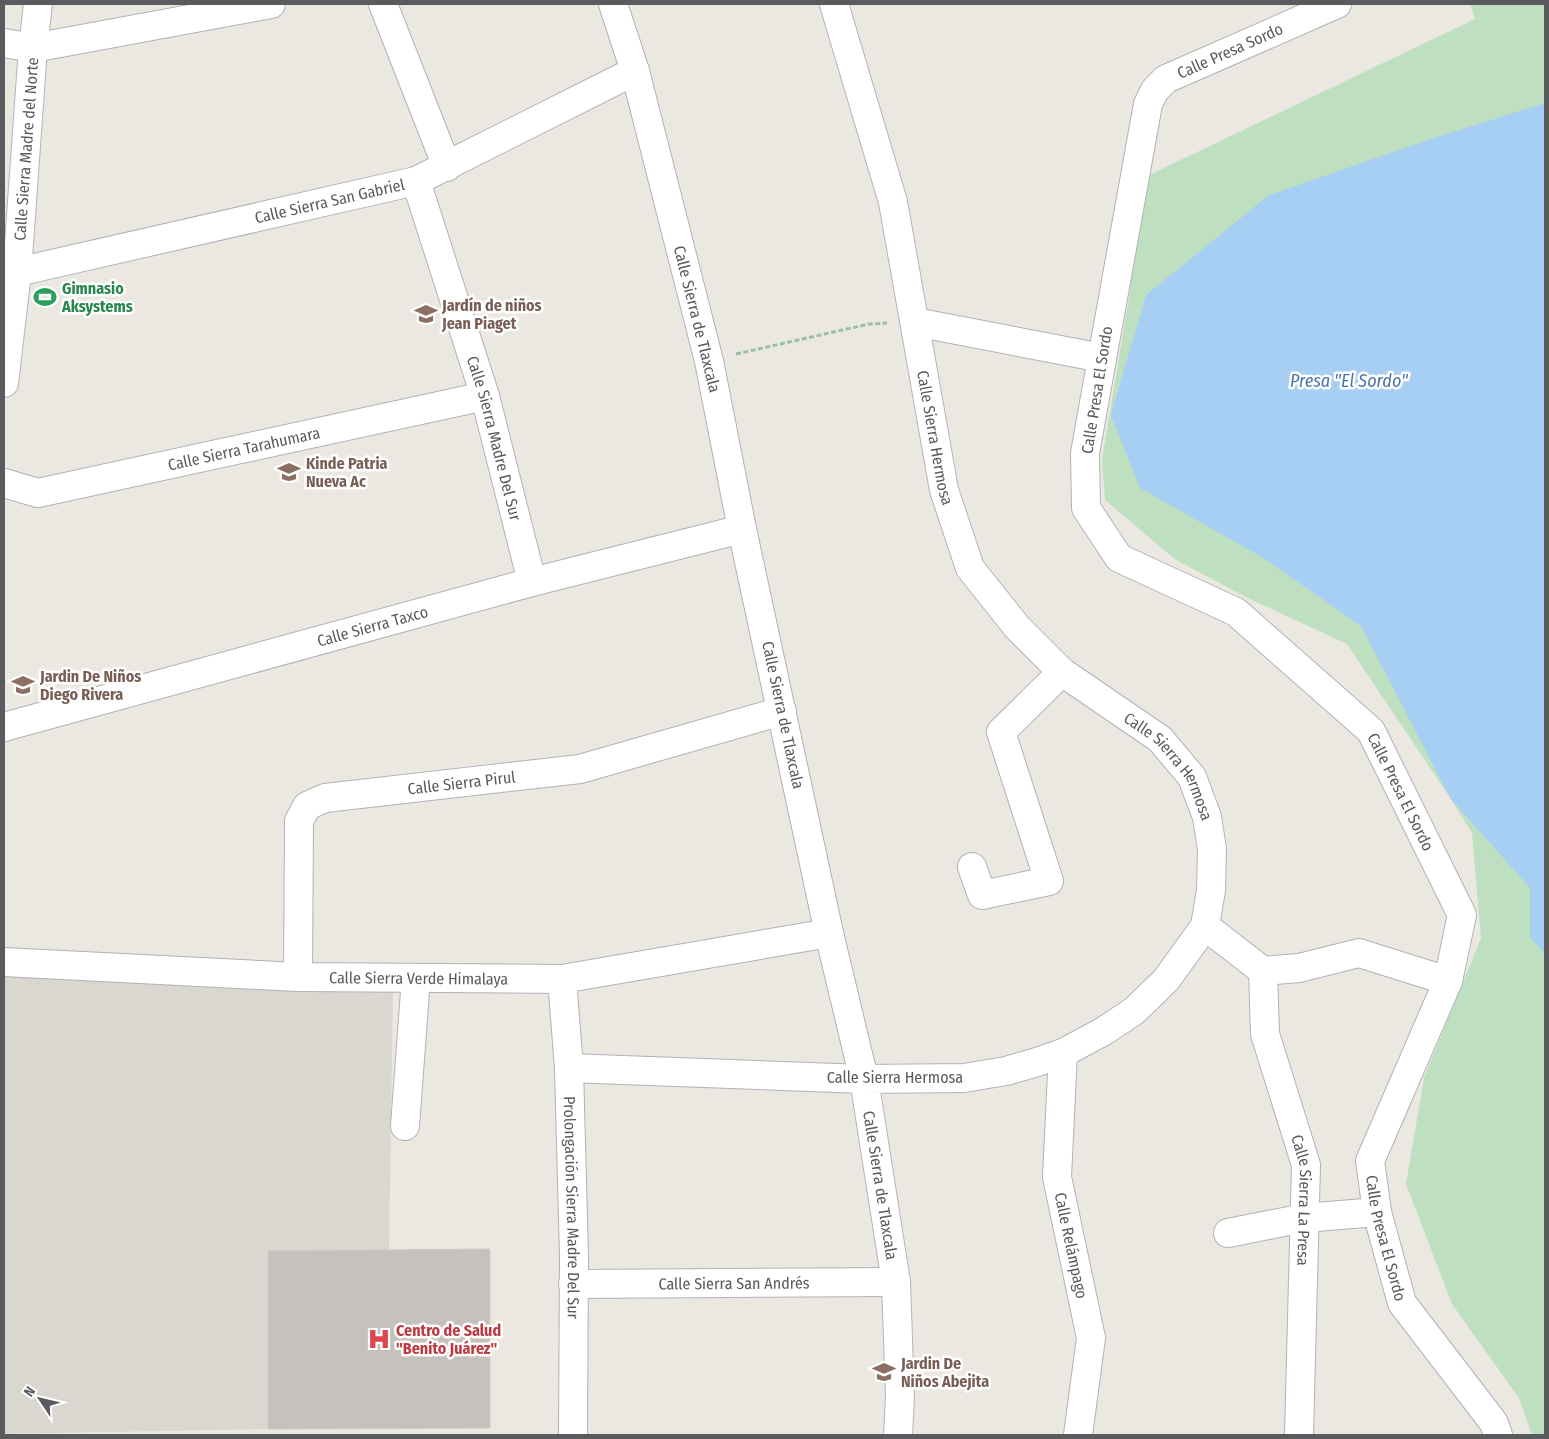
<svg xmlns="http://www.w3.org/2000/svg" width="1549" height="1439" font-family="'Fira Sans Condensed',sans-serif">
<style>
.education{fill:#d9d7cf}
.green{fill:#bfdfc1}
.water{fill:#a7cef3}
.building{fill:#c5c2bd;stroke:#cdcabf}
.lines{fill:none;stroke-linecap:round;stroke-linejoin:round}
.street-casing{stroke:#b1b2b6;stroke-width:30}
.secondary-casing{stroke:#b2b4b9;stroke-width:30}
.path{stroke:#9abfa6;stroke-width:3;stroke-dasharray:5 2.5;stroke-linecap:butt}
.street{stroke:#fff;stroke-width:28}
.secondary{stroke:#fff;stroke-width:28}
.labels{text-anchor:middle;dominant-baseline:central;stroke-width:5;stroke-linejoin:round;paint-order:stroke}
.street-label{font-size:16px;fill:#595b5f;stroke:#fff}
.leisure-label{font-size:16px;font-weight:bold;fill:#27864d;stroke:#fff;text-anchor:start}
.education-label{font-size:16px;font-weight:bold;fill:#785e54;stroke:#fff;text-anchor:start}
.health-label{font-size:16px;font-weight:bold;fill:#be3a42;stroke:#fff;text-anchor:start}
.water-label{font-size:18px;font-style:italic;fill:#4c74a9;stroke:#fff}
</style>
<rect width="100%" height="100%" fill="#eae8e0"/>
<!-- education -->
<polygon class="education" points="4,975 393,991 389,1250 268,1251 268,1429 4,1434"/>
<!-- green -->
<polygon class="green" points="1470,4 1545,4 1545,1435 1532,1435 1519,1398 1452,1304 1406,1184 1424,1078 1481,938 1472,833 1451,799 1347,644 1250,599 1176,560 1105,500 1102,460 1130,291 1143,178 1475,19"/>
<!-- water -->
<polygon class="water" points="1545,103 1545,954 1530,937 1530,888 1451,799 1361,626 1262,557 1140,488 1111,415 1146,295 1269,195 1428,140"/>
<!-- building -->
<polygon class="building" points="490,1249 490,1428 268,1429 268,1251"/>
<g class="lines">
<defs>
<g id="street">
<polyline points="383,4 447,167"/>
<path id="s1" d="M 1337,4 L 1166,79 L 1155,90 L 1148,104 L 1085,453 L 1086,508 L 1119,558 L 1236,612 L 1371,731 L 1462,915 L 1448,981 L 1370,1161 L 1377,1212 L 1402,1303 L 1494,1423 L 1498,1435"/>
<polyline points="4,43 33,48 271,4"/>
<path id="s2" d="M 416,181 L 485,396 L 532,582"/>
<path id="s3" d="M 4,269 L 17,272 L 416,181 L 635,71"/>
<polyline points="915,322 1102,358"/>
<path id="s4" d="M 4,483 L 38,493 L 485,396"/>
<path id="s5" d="M 4,727 L 532,582 L 742,529"/>
<polyline points="972,867 982,895 1049,881 1001,732 1062,672"/>
<polyline points="1205,926 1263,971 1299,968 1359,953 1448,981"/>
<path id="s6" d="M 4,962 L 298,977 L 562,979 L 829,933"/>
<path id="s7" d="M 1263,971 L 1265,1034 L 1306,1165 L 1299,1435"/>
<path id="s8" d="M 298,977 L 299,821 L 307,806 L 325,798 L 580,769 L 782,711"/>
<path id="s9" d="M 562,979 L 569,1068 L 574,1256 L 573,1435"/>
<path id="s10" d="M 1063,1053 L 1057,1177 L 1091,1338 L 1078,1435"/>
<polyline points="569,1068 864,1079 829,933 742,529 709,361 635,71 613,4"/>
<polyline points="405,1126 416,978"/>
<polyline points="1228,1233 1304,1218 1377,1212"/>
<path id="s11" d="M 573,1284 L 896,1282"/>
</g>
<g id="secondary">
<path id="s12" d="M 834,4 L 893,202 L 944,490 L 970,568 L 1017,627 L 1062,672 L 1160,739 L 1192,777 L 1207,817 L 1212,849 L 1211,890 L 1205,926 L 1166,980 L 1134,1011 L 1104,1031 L 1063,1053 L 1037,1062 L 1006,1071 L 964,1078 L 864,1079 L 896,1282 L 900,1396 L 898,1435"/>
<path id="s13" d="M 4,383 L 17,272 L 33,48 L 38,4"/>
</g>
</defs>
<!-- street casing -->
<use href="#street" class="street-casing"/>
<!-- secondary casing -->
<use href="#secondary" class="secondary-casing"/>
<!-- path -->
<polyline class="path" points="736,354 869,324 887,323"/>
<!-- street -->
<use href="#street" class="street"/>
<!-- secondary -->
<use href="#secondary" class="secondary"/>
</g>
<!-- icons -->
<defs>
<symbol id="stadium-bare" viewBox="-9 -9 18 18"><path d="M0-5a6.5 5 0 1 0 0 10a6.5 5 0 1 0 0-10ZM-3.5-1.8h7v3.6h-7Z" fill="#2e9e5b" stroke="#fff" stroke-width="2.5" paint-order="stroke"/></symbol>
<symbol id="school-bare" viewBox="-9 -9 18 18"><path d="M0-5L7-2L0 1L-7-2ZM-4 1L0 2.5L4 1V4Q0 6-4 4Z" fill="#8d6e63" stroke="#fff" stroke-width="2.5" paint-order="stroke"/></symbol>
<symbol id="hospital-bare" viewBox="-9 -9 18 18"><path d="M-5-5h3v3.5h4V-5h3V5h-3V1.5h-4V5h-3Z" fill="#e0444e" stroke="#fff" stroke-width="2.5" paint-order="stroke"/></symbol>
</defs>
<g fill-rule="evenodd">
<use href="#stadium-bare" x="29" y="281" width="32" height="32"/>
<use href="#school-bare" x="410" y="298" width="32" height="32"/>
<use href="#school-bare" x="273" y="456" width="32" height="32"/>
<use href="#school-bare" x="7" y="669" width="32" height="32"/>
<use href="#hospital-bare" x="363" y="1323" width="32" height="32"/>
<use href="#school-bare" x="868" y="1356" width="32" height="32"/>
</g>
<g class="labels">
<!-- street labels -->
<g class="street-label">
<text transform="translate(1230 51) rotate(-24)">Calle Presa Sordo</text>
<text stroke="none"><textPath href="#s13" startOffset="235">Calle Sierra Madre del Norte</textPath></text>
<text stroke="none"><textPath href="#s3" startOffset="334">Calle Sierra San Gabriel</textPath></text>
<text transform="translate(697 319) rotate(76)">Calle Sierra de Tlaxcala</text>
<text transform="translate(1097 390) rotate(-81)">Calle Presa El Sordo</text>
<text stroke="none"><textPath href="#s2" startOffset="269">Calle Sierra Madre Del Sur</textPath></text>
<text stroke="none"><textPath href="#s12" startOffset="446">Calle Sierra Hermosa</textPath></text>
<text stroke="none"><textPath href="#s4" startOffset="246">Calle Sierra Tarahumara</textPath></text>
<text stroke="none"><textPath href="#s5" startOffset="382">Calle Sierra Taxco</textPath></text>
<text transform="translate(783 715) rotate(78)">Calle Sierra de Tlaxcala</text>
<text stroke="none"><textPath href="#s12" startOffset="866">Calle Sierra Hermosa</textPath></text>
<text stroke="none"><textPath href="#s8" startOffset="330">Calle Sierra Pirul</textPath></text>
<text stroke="none"><textPath href="#s1" startOffset="1064">Calle Presa El Sordo</textPath></text>
<text stroke="none"><textPath href="#s6" startOffset="415">Calle Sierra Verde Himalaya</textPath></text>
<text x="895" y="1077">Calle Sierra Hermosa</text>
<text stroke="none"><textPath href="#s12" startOffset="1545">Calle Sierra de Tlaxcala</textPath></text>
<text stroke="none"><textPath href="#s7" startOffset="235">Calle Sierra La Presa</textPath></text>
<text stroke="none"><textPath href="#s9" startOffset="229">Prolongación Sierra Madre Del Sur</textPath></text>
<text stroke="none"><textPath href="#s1" startOffset="1544">Calle Presa El Sordo</textPath></text>
<text stroke="none"><textPath href="#s10" startOffset="194">Calle Relámpago</textPath></text>
<text stroke="none"><textPath href="#s11" startOffset="161">Calle Sierra San Andrés</textPath></text>
</g>
<!-- leisure labels -->
<g class="leisure-label">
<text x="62" y="288">Gimnasio<tspan x="62" dy="18">Aksystems</tspan></text>
</g>
<!-- education labels -->
<g class="education-label">
<text x="442" y="305">Jardín de niños<tspan x="442" dy="18">Jean Piaget</tspan></text>
<text x="306" y="463">Kinde Patria<tspan x="306" dy="18">Nueva Ac</tspan></text>
<text x="40" y="676">Jardin De Niños<tspan x="40" dy="18">Diego Rivera</tspan></text>
<text x="901" y="1363">Jardin De<tspan x="901" dy="18">Niños Abejita</tspan></text>
</g>
<!-- health labels -->
<g class="health-label">
<text x="396" y="1330">Centro de Salud<tspan x="396" dy="18">"Benito Juárez"</tspan></text>
</g>
<!-- water labels -->
<g class="water-label">
<text x="1349" y="381">Presa "El Sordo"</text>
</g>
</g>
<!-- border -->
<rect width="1549" height="1439" fill="none" stroke="#595b5f" stroke-width="10"/>
<!-- north arrow -->
<g transform="translate(40 1399) rotate(305)" stroke="#ffffff" stroke-width="4" paint-order="stroke">
<path d="M0-4L9 19L0 12L-9 19Z" fill="#595b5f"/>
<text y="-8" font-size="14" font-weight="bold" text-anchor="middle" fill="#595b5f">N</text>
</g>
</svg>
